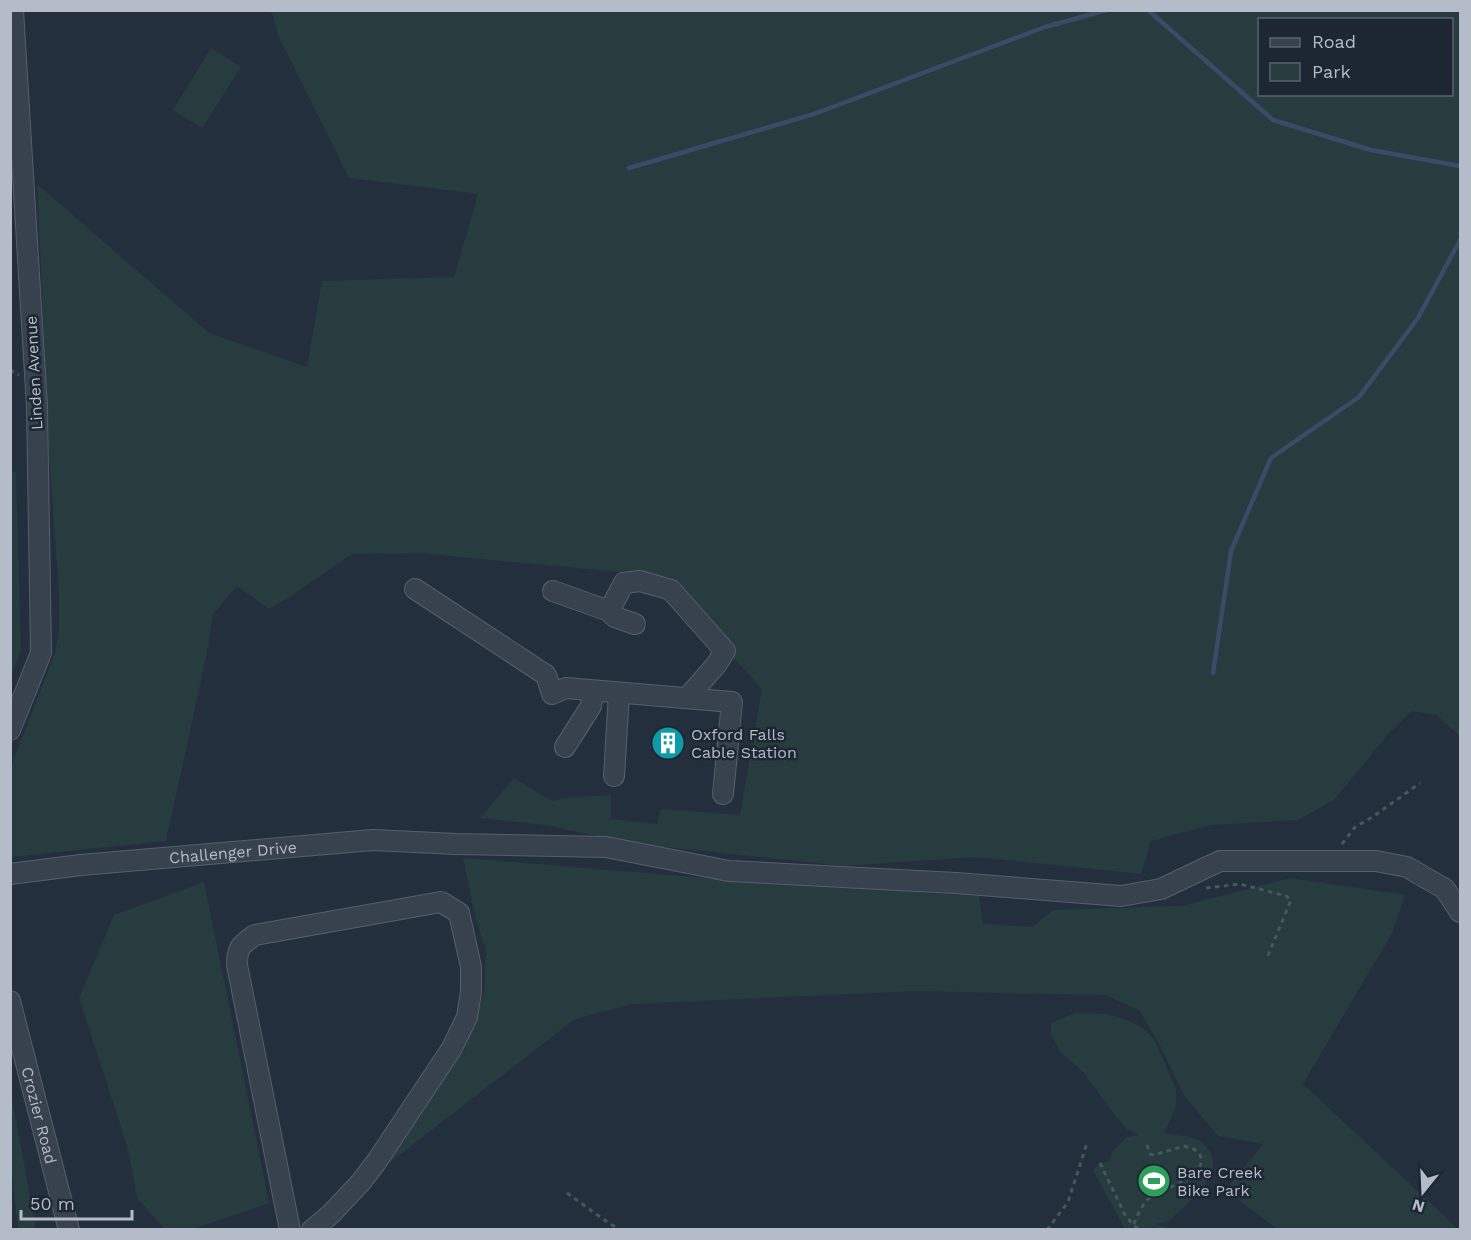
<svg xmlns="http://www.w3.org/2000/svg" width="1471" height="1240" font-family="'Work Sans',sans-serif">
<style>
.green{fill:#263c3f;fill-rule:evenodd}
.lines{fill:none;stroke-linecap:round;stroke-linejoin:round}
.stream{stroke:#394c67;stroke-width:4.5}
.minor-casing{stroke:#565f6c;stroke-width:22}
.path{stroke:#44595c;stroke-width:3;stroke-dasharray:4.5 4.5;stroke-linecap:butt}
.minor{stroke:#38414e;stroke-width:20}
.labels{text-anchor:middle;dominant-baseline:central;stroke-width:5;stroke-linejoin:round;paint-order:stroke}
.street-label{font-size:16px;fill:#b4bcc9;stroke:#1d2633}
.poi-label{font-size:16px;fill:#b4bcc9;stroke:#1d2633;text-anchor:start}
</style>
<rect width="100%" height="100%" fill="#242f3e"/>
<!-- green -->
<g class="green">
<path d="M 266,11 L 1460,11 L 1460,736 L 1436,715 L 1412,711 L 1389,733 L 1334,800 L 1298,820 L 1211,825 L 1151,841 L 1141,874 L 976,857 L 844,866 L 637,844 L 544,825 L 480,818 L 514,778 L 552,801 L 566,798 L 611,795 L 611,819 L 657,824 L 661,809 L 740,815 L 762,689 L 660,576 L 419,553 L 352,554 L 288,598 L 269,609 L 237,586 L 213,614 L 207,653 L 166,841 L 11,857 L 10,769 L 55,653 L 59,630 L 59,593 L 50,469 L 37,184 L 209,333 L 307,367 L 322,281 L 454,277 L 478,194 L 349,178 L 278,35 L 272,13 ZM 1260,20 L 1452,20 L 1452,94 L 1260,94 Z"/>
<polygon points="211,48 241,67 202,128 173,110"/>
<polygon points="16,472 21,650 11,677 10,473"/>
<polygon points="463,858 706,878 979,896 983,924 1033,927 1053,910 1182,906 1290,878 1405,895 1392,933 1303,1084 1458,1229 1277,1229 1226,1190 1263,1144 1218,1136 1183,1094 1161,1047 1139,1010 1105,995 915,991 632,1004 575,1019 371,1177 465,1049 484,993 486,951 475,916"/>
<polygon points="204,882 269,1203 193,1229 165,1229 137,1198 128,1148 79,998 114,915"/>
<path d="M 1075,1013 L 1106,1014 L 1124,1019 L 1142,1027 L 1154,1039 L 1176,1089 L 1176,1107 L 1164,1133 C 1175,1135 1190,1135 1200,1141 C 1204,1144 1207,1148 1210,1152 C 1225,1176 1186,1204 1170,1220 L 1166,1222 L 1155,1224 L 1172,1229 L 1125,1229 L 1093,1170 L 1100,1163 L 1108,1162 L 1114,1150 L 1127,1137 L 1139,1135 L 1127,1129 L 1116,1117 L 1084,1073 L 1060,1051 L 1051,1034 L 1051,1023 Z"/>
<polygon points="11,1092 11,1093 36,1229 18,1229 11,1166"/>
</g>
<g class="lines">
<!-- stream -->
<g class="stream">
<polyline points="1148,10 1273,120 1371,150 1460,166"/>
<polyline points="629,168 814,114 1045,27 1107,10"/>
<polyline points="1213,673 1231,551 1271,458 1359,397 1418,318 1460,240"/>
</g>
<defs>
<g id="minor">
<polyline points="415,589 546,675 552,694 566,688 732,702 723,794"/>
<polyline points="553,591 609,611 624,583 640,581 671,590 725,651 716,665 687,698"/>
<polyline points="609,611 615,617 635,624"/>
<polyline points="10,730 41,653 37,407 13,10"/>
<polyline points="565,747 591,706 593,691"/>
<polyline points="614,776 619,693"/>
<path id="s1" d="M 10,874 L 81,865 L 373,840 L 456,844 L 606,847 L 729,871 L 956,883 L 1121,896 L 1161,889 L 1220,861 L 1376,861 L 1407,867 L 1445,889 L 1460,912"/>
<path id="s2" d="M 10,1001 L 69,1230"/>
<path d="M 290,1230 L 237,965 C 237,947 241,945 255,935 L 441,902 L 459,913 L 471,967 L 471,992 L 467,1017 L 452,1048 L 377,1161 L 361,1182 L 331,1214 L 312,1230"/>
</g>
</defs>
<!-- minor casing -->
<use href="#minor" class="minor-casing"/>
<!-- path -->
<g class="path">
<polyline points="10,370 19,375"/>
<polyline points="1342,844 1355,827 1374,816 1420,783"/>
<polyline points="1206,888 1240,884 1286,896 1291,900 1267,958"/>
<polyline points="1100,1163 1126,1217 1139,1230"/>
<polyline points="567,1193 610,1224 621,1230"/>
<path d="M 1134,1224 C 1137,1216 1141,1207 1147,1200 C 1159,1189 1210,1177 1200,1155 C 1197,1149 1190,1148 1184,1146 L 1154,1155 L 1150,1154 L 1147,1145"/>
<polyline points="1047,1230 1068,1202 1087,1143"/>
</g>
<!-- minor -->
<use href="#minor" class="minor"/>
</g>
<!-- icons -->
<defs>
<symbol id="building-disc" viewBox="-11 -11 22 22"><circle r="9.5" fill="#0f9aa8" stroke="#1d2633"/><path d="M-4-6H4V6H1V3H-1V6H-4ZM-2.5-4.3h1.7v1.8h-1.7ZM.8-4.3h1.7v1.8H.8ZM-2.5-1h1.7V.8h-1.7ZM.8-1h1.7V.8H.8Z" fill="#fff"/></symbol>
<symbol id="stadium-disc" viewBox="-11 -11 22 22"><circle r="9.5" fill="#2e9e5b" stroke="#1d2633"/><path d="M0-5a6.5 5 0 1 0 0 10a6.5 5 0 1 0 0-10ZM-3.5-1.8h7v3.6h-7Z" fill="#fff"/></symbol>
</defs>
<g fill-rule="evenodd">
<use href="#building-disc" x="649" y="724" width="38" height="38"/>
<use href="#stadium-disc" x="1135" y="1162" width="38" height="38"/>
</g>
<g class="labels">
<!-- street labels -->
<g class="street-label">
<text transform="translate(34 373) rotate(-93)">Linden Avenue</text>
<text stroke="none"><textPath href="#s1" startOffset="224">Challenger Drive</textPath></text>
<text stroke="none"><textPath href="#s2" startOffset="118">Crozier Road</textPath></text>
</g>
<!-- poi labels -->
<g class="poi-label">
<text x="691" y="734">Oxford Falls<tspan x="691" dy="18">Cable Station</tspan></text>
<text x="1177" y="1172">Bare Creek<tspan x="1177" dy="18">Bike Park</tspan></text>
</g>
</g>
<!-- border -->
<rect width="1471" height="1240" fill="none" stroke="#b4bcc9" stroke-width="24"/>
<!-- legend -->
<rect x="1258" y="18" width="195" height="78" fill="#1d2633" stroke="#59626f" stroke-width="1.5"/>
<rect x="1270" y="38" width="30" height="9" fill="#38414e" stroke="#59626f" stroke-width="1.5"/>
<text x="1312" y="48" font-size="18" fill="#b4bcc9">Road</text>
<rect x="1270" y="63" width="30" height="18" fill="#263c3f" stroke="#59626f" stroke-width="1.5"/>
<text x="1312" y="78" font-size="18" fill="#b4bcc9">Park</text>
<!-- north arrow -->
<g transform="translate(1423 1192) rotate(198)" stroke="#1d2633" stroke-width="4.5" paint-order="stroke">
<path d="M0-4.5L10 22L0 15L-10 22Z" fill="#b4bcc9"/>
<text y="-9" font-size="16" font-weight="bold" text-anchor="middle" fill="#b4bcc9">N</text>
</g>
<!-- scale -->
<path d="M21 1210v9h111v-9" fill="none" stroke="#b4bcc9" stroke-width="3"/>
<text x="30" y="1210" font-size="18" fill="#b4bcc9" stroke="#1d2633" stroke-width="4.5" paint-order="stroke">50 m</text>
</svg>
